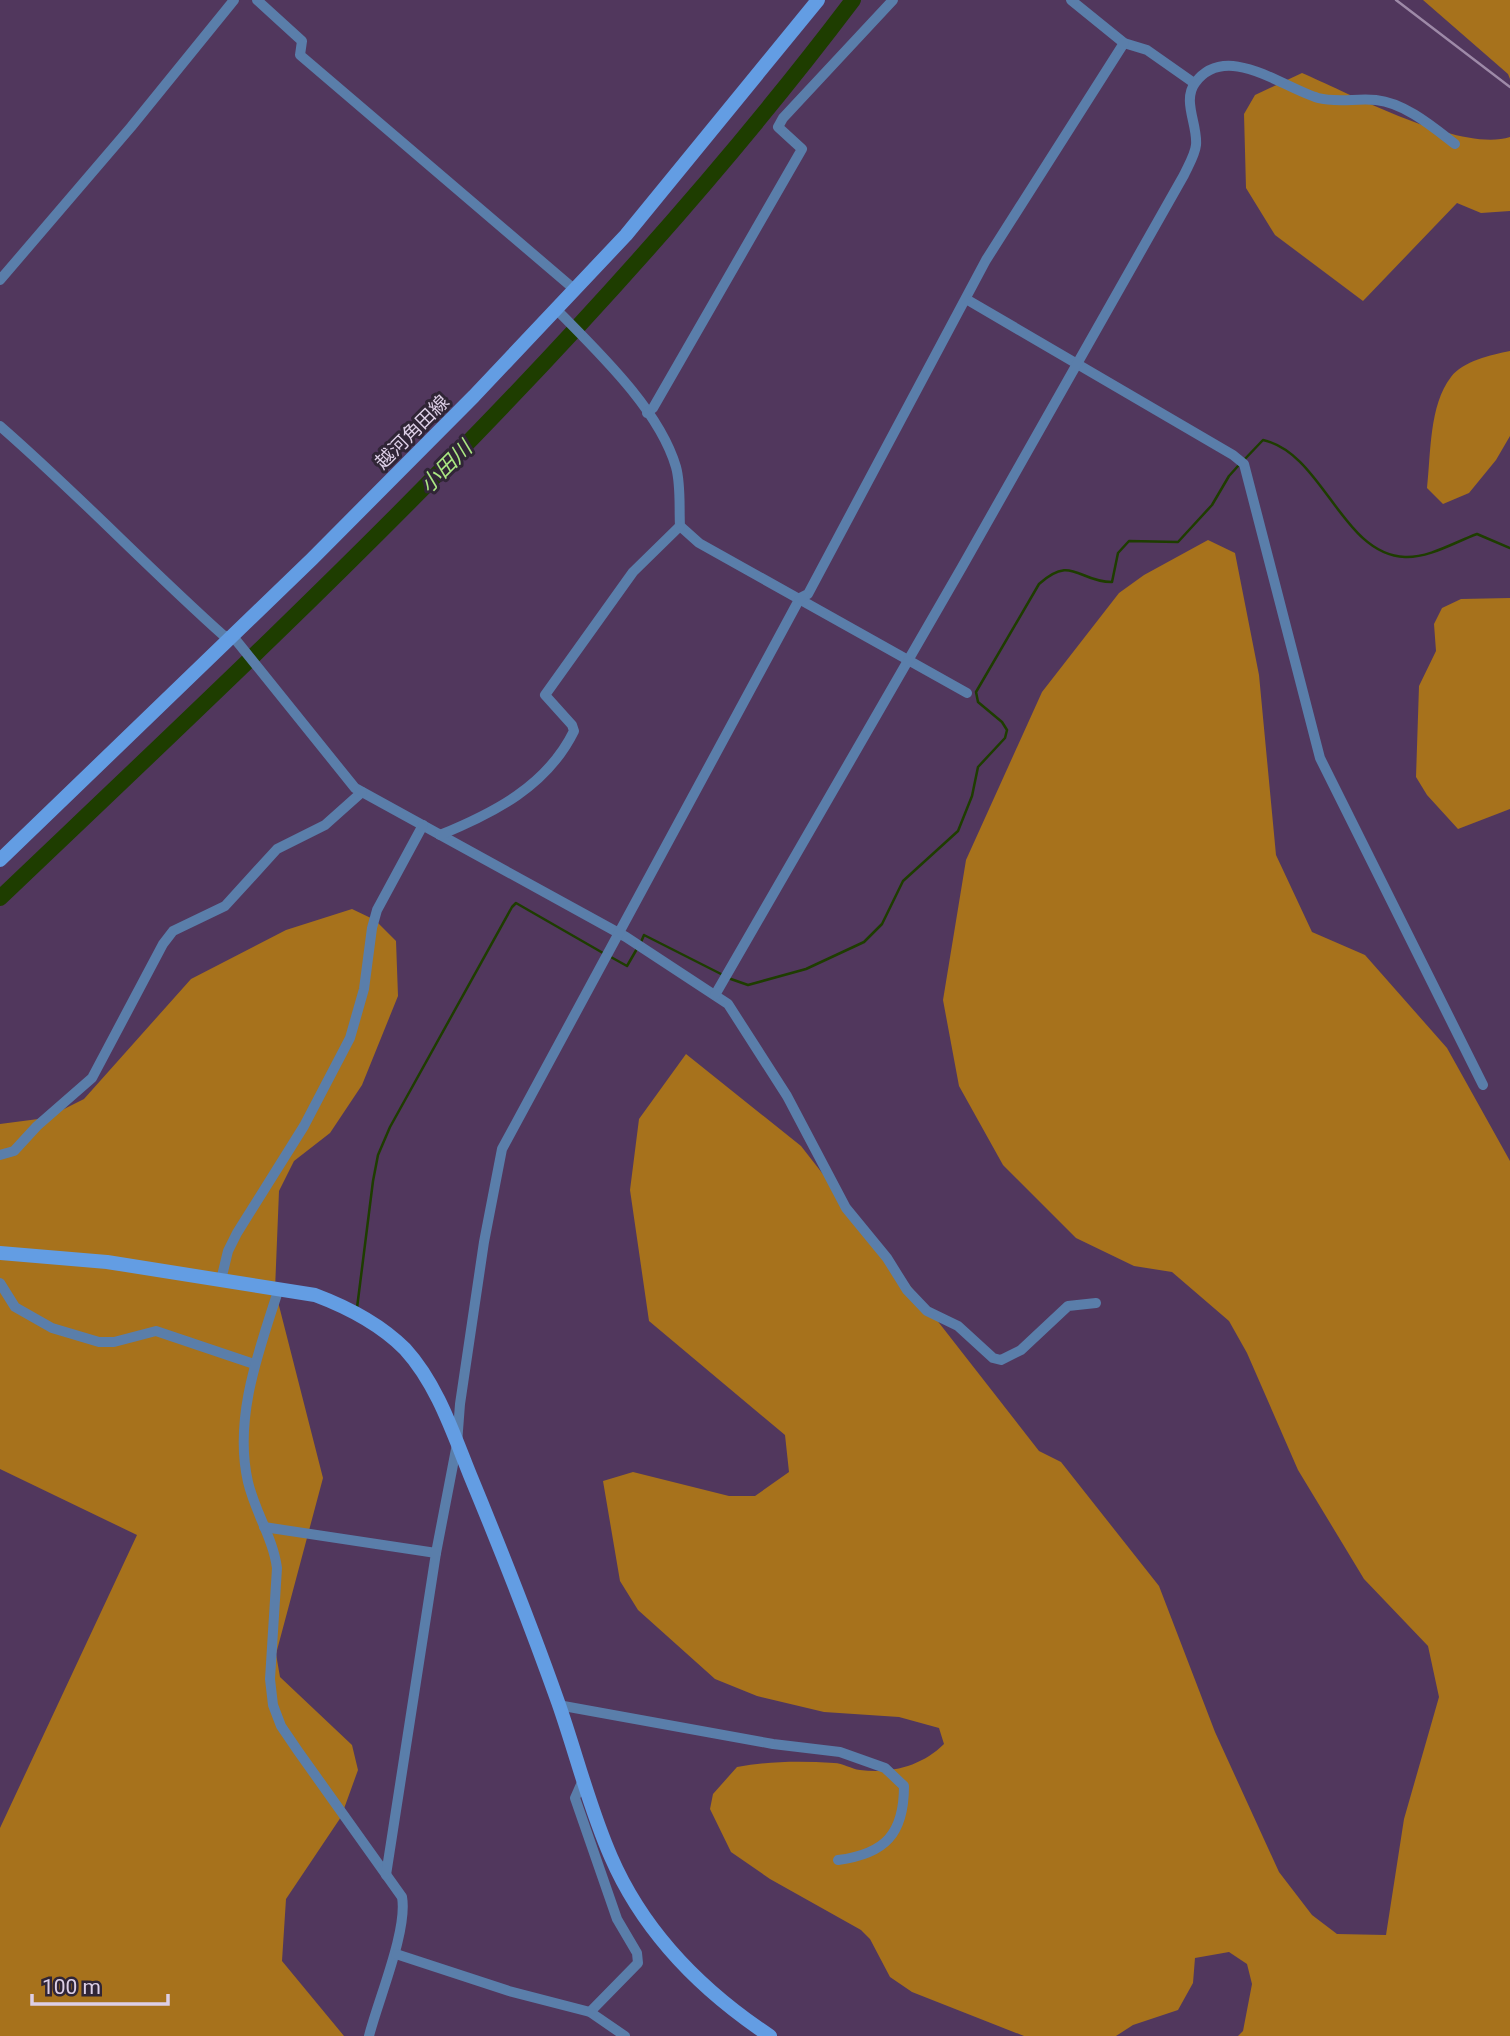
<svg xmlns="http://www.w3.org/2000/svg" width="1510" height="2036" font-family="Roboto,'Noto Sans JP',sans-serif">
<style>
.forest{fill:#a7721c}
.lines{fill:none;stroke-linecap:round;stroke-linejoin:round}
.stream{stroke:#1e3d00;stroke-width:2.5}
.river{stroke:#1e3d00;stroke-width:16}
.street{stroke:#5a7eaa;stroke-width:10}
.secondary{stroke:#639de3;stroke-width:14}
.rail{stroke:#9e8aa8;stroke-width:2.5}
.labels{text-anchor:middle;dominant-baseline:central;stroke-width:6;stroke-linejoin:round;paint-order:stroke}
.street-label{font-size:19px;fill:#ddcfe6;stroke:#302536}
.water-label{font-size:21px;font-style:italic;fill:#abe882;stroke:#302536}
</style>
<rect width="100%" height="100%" fill="#51375d"/>
<!-- forest -->
<g class="forest">
<polygon points="1423,0 1510,0 1510,79 1508,74"/>
<path d="M 1302,73 C 1351,94 1461,153 1510,137 L 1510,211 L 1481,213 L 1457,203 L 1363,301 L 1275,235 L 1246,188 L 1244,114 L 1255,95 Z"/>
<path d="M 1510,351 L 1510,436 L 1496,460 L 1469,493 L 1443,504 L 1427,488 C 1431,454 1429,405 1451,377 C 1463,361 1491,355 1510,351 Z"/>
<path d="M 1208,540 L 1235,553 L 1259,675 L 1276,855 L 1312,932 L 1365,955 L 1447,1048 L 1510,1161 L 1510,2036 L 1238,2036 L 1243,2031 L 1252,1984 L 1247,1964 L 1229,1952 L 1195,1958 L 1193,1983 L 1178,2010 L 1133,2025 L 1116,2036 L 1024,2036 L 912,1992 L 890,1977 L 870,1939 L 861,1930 L 770,1879 L 731,1852 L 710,1809 L 713,1794 L 737,1767 C 769,1761 801,1761 834,1763 C 843,1763 851,1769 860,1770 C 891,1774 922,1766 944,1744 L 939,1728 L 899,1717 L 824,1712 L 757,1696 L 715,1679 L 638,1610 L 620,1581 L 603,1481 L 633,1472 L 729,1496 L 755,1496 L 789,1472 L 785,1435 L 649,1321 L 630,1190 L 639,1119 L 686,1054 L 801,1146 L 1039,1451 L 1061,1462 L 1159,1586 L 1215,1732 L 1279,1872 L 1312,1915 L 1337,1934 L 1386,1935 L 1404,1819 L 1439,1697 L 1428,1646 L 1364,1579 L 1298,1470 L 1247,1353 L 1229,1321 L 1172,1272 L 1134,1266 L 1076,1238 L 1003,1165 L 959,1086 L 943,1000 L 966,860 L 1042,692 L 1119,593 L 1144,575 Z"/>
<polygon points="1510,598 1510,809 1458,829 1427,795 1416,777 1419,686 1436,651 1434,624 1442,608 1461,599"/>
<polygon points="352,909 375,920 396,941 398,996 362,1085 330,1133 294,1161 279,1191 275,1290 323,1478 276,1654 280,1677 352,1745 358,1770 341,1817 286,1899 282,1961 344,2036 0,2036 0,1828 137,1535 0,1469 0,1124 46,1118 84,1099 191,979 286,930"/>
</g>
<g class="lines">
<!-- stream -->
<g class="stream">
<path d="M 1243,461 L 1263,440 C 1323,453 1342,555 1405,557 C 1429,558 1455,542 1477,534 L 1510,548"/>
<polyline points="641,942 644,935 723,975"/>
<polyline points="609,956 627,966 638,947"/>
<path d="M 728,978 L 748,985 L 806,969 L 864,942 L 882,924 L 903,881 L 958,831 L 972,796 L 978,767 L 1005,738 L 1007,730 L 1002,722 L 978,702 L 976,692 L 1039,584 C 1072,554 1078,582 1112,582 L 1118,553 L 1129,541 L 1178,542 L 1212,505 L 1229,476 L 1238,466"/>
<polyline points="357,1308 373,1181 378,1155 390,1127 512,907 516,903 603,953"/>
</g>
<!-- river -->
<path class="river" d="M 0,898 C 299,613 603,331 853,0"/>
<!-- street -->
<g class="street">
<polyline points="257,0 302,41 300,55 574,289"/>
<polyline points="1071,0 1124,43 1147,50 1194,83"/>
<polyline points="0,280 131,127 234,0"/>
<polyline points="966,299 1233,455 1244,464 1320,758 1483,1085"/>
<path d="M 556,309 C 597,351 659,409 676,467 C 681,485 679,507 680,526 L 699,543 L 967,693"/>
<polyline points="647,413 653,408 802,149 778,127 783,118 893,0"/>
<path d="M 0,426 C 77,493 147,567 223,635 L 235,639 L 355,788 L 626,937 L 728,1004 L 787,1096 L 846,1208 L 887,1258 L 907,1290 L 927,1311 L 958,1326 L 993,1358 L 1001,1360 L 1021,1350 L 1068,1306 L 1096,1303"/>
<path d="M 440,835 C 494,813 547,786 574,731 L 572,725 L 545,695 L 633,572 L 680,526"/>
<path d="M 715,995 L 962,567 L 1184,175 C 1188,166 1195,155 1196,145 C 1198,125 1182,101 1195,83 C 1226,41 1283,88 1318,98 C 1337,103 1357,98 1376,100 C 1405,103 1433,127 1455,144"/>
<polyline points="0,1155 14,1151 37,1126 92,1078 163,944 173,931 225,906 277,849 325,825 362,792"/>
<polyline points="221,1280 228,1251 237,1233 304,1126 350,1038 364,989 372,928 377,910 423,825"/>
<polyline points="0,1283 15,1307 52,1328 99,1342 114,1342 156,1331 254,1364"/>
<path d="M 279,1288 C 260,1348 233,1417 248,1482 C 255,1512 273,1538 277,1568 L 270,1679 L 273,1705 L 281,1726 L 298,1751 L 402,1897 C 408,1930 378,2000 369,2036"/>
<polyline points="264,1527 436,1553"/>
<path d="M 558,1705 L 773,1744 L 840,1752 L 885,1768 L 904,1786 C 904,1834 885,1854 838,1860"/>
<polyline points="583,1780 575,1798 617,1919 637,1953 638,1963 590,2012"/>
<polyline points="386,1875 436,1553 457,1444 460,1404 484,1242 502,1149 800,598 808,594 986,260 1124,43"/>
<polyline points="396,1954 509,1991 590,2012 625,2036"/>
</g>
<!-- secondary -->
<g class="secondary">
<polyline points="0,860 312,559 474,396 626,235 818,0"/>
<path d="M 0,1253 L 107,1262 L 315,1295 C 347,1307 380,1324 405,1349 C 437,1384 453,1433 470,1475 C 501,1550 531,1626 558,1702 C 576,1753 589,1807 611,1857 C 644,1933 702,1991 770,2036"/>
</g>
<!-- rail -->
<polyline class="rail" points="1396,0 1510,87"/>
</g>
<g class="labels">
<!-- street labels -->
<g class="street-label">
<text transform="translate(412 432) rotate(-45)">越河角田線</text>
</g>
<!-- water labels -->
<g class="water-label">
<text transform="translate(446 467) rotate(-45)">小田川</text>
</g>
</g>
<!-- scale -->
<path d="M32 1994v10h136v-10" fill="none" stroke="#ddcfe6" stroke-width="3.5"/>
<text x="42" y="1994" font-size="21" fill="#ddcfe6" stroke="#302536" stroke-width="5" paint-order="stroke">100 m</text>
</svg>
